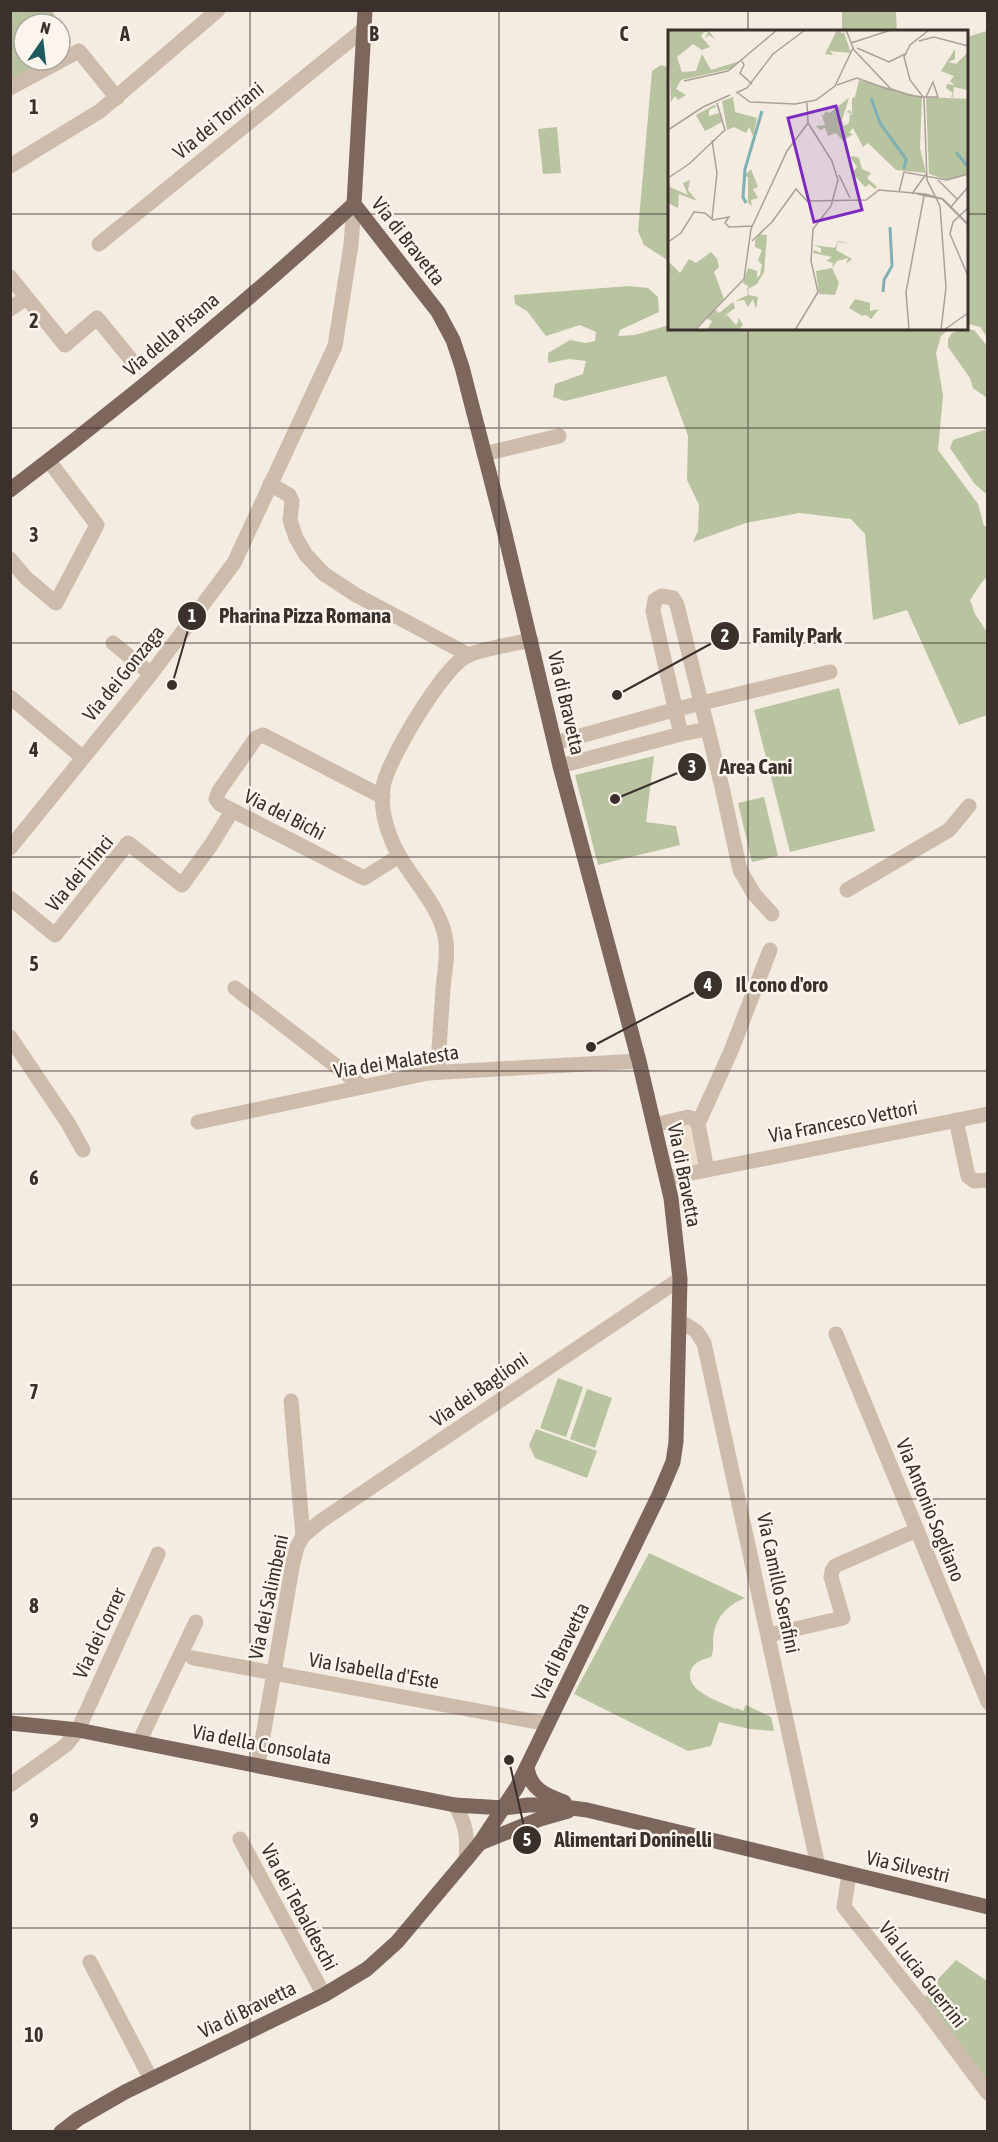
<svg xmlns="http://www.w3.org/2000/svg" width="998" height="2142" font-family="'Asap Condensed',sans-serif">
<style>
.green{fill:#b8c4a0}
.plaza{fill:#ecdcc8}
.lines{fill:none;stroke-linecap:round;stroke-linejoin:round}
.minor{stroke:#cdbbac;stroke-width:15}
.major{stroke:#7d675c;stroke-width:15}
.grid{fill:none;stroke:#3b302b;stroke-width:1.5;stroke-opacity:0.55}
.labels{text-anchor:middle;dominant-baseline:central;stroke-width:5;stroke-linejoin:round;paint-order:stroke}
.street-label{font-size:20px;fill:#3b302b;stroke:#fbf5ee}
.inset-river{fill:none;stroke:#7fb0b2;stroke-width:3}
.inset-road{fill:none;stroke:#aaa098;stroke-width:1.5}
.view{fill:#7b2cbf;fill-opacity:0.15;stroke:#7b2cbf;stroke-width:3}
.inset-edge{fill:none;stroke:#3b302b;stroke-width:3}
.grid-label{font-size:20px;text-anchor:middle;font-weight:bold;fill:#3b302b;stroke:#fbf5ee;stroke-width:5;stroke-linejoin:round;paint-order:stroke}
.leader{fill:none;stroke:#3b302b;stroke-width:2}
.callout-dot{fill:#3b302b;stroke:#fbf5ee;stroke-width:2}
.mark-label{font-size:18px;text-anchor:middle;font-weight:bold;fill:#fff}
.callout-label{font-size:21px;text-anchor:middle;font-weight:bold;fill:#3b302b;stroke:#fbf5ee;stroke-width:5;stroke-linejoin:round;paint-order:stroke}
</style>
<rect width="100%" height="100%" fill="#f4ebe1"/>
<!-- green -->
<g class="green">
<polygon points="11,11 52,11 60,24 24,24 24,60 45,60 11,80"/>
<polygon points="842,11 896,11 897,31 842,31"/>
<polygon points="987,31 988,31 987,337 980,327 966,323 967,37"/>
<polygon points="661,65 670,68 669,261 644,245 638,231 652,71"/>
<polygon points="557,127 561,173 543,174 538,129"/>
<polygon points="629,286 648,288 658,297 659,312 620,330 618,336 635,335 669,325 670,328 949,329 941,336 936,353 943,396 938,450 978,504 984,526 987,526 987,577 982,582 970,600 975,614 987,632 987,715 959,725 907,610 873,620 865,534 851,519 799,513 746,523 693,542 698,531 699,505 687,480 688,436 666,376 565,401 553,397 555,384 583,374 586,361 569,359 548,363 548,353 570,340 586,343 595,341 596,332 580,325 546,336 527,311 515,304 514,295"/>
<polygon points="967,328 975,331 987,346 987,398 973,388 970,378 948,347 948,339 952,333"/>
<polygon points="987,429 988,492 985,493 974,483 950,448 953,440"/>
<polygon points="839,688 875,831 790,852 754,710"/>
<polygon points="654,756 646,822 676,826 680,845 598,865 575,775"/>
<polygon points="764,797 778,856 752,862 738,803"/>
<polygon points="558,1378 583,1387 566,1437 540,1428"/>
<polygon points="587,1389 612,1398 595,1448 570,1439"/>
<polygon points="536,1429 597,1451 587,1478 535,1458 529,1445"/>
<path d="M 649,1553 L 745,1598 C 726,1606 716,1617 713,1638 C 713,1645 714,1651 711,1657 C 702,1660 692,1662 690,1674 C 689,1693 720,1701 733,1708 L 736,1709 L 737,1708 L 743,1711 L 746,1705 L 771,1717 L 774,1731 L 750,1729 L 719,1722 L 711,1746 L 688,1751 L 574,1694 Z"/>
<polygon points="956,1960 987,1981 987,2083 925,2002 926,1992"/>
</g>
<!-- plaza -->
<polygon class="plaza" points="690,1125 699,1165 691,1168 692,1161 681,1163 678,1171 671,1140 679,1138 677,1127"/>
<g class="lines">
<!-- minor -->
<g class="minor">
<polyline points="10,88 79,51 117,98"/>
<polyline points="10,166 100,111 218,10"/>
<polyline points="99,244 364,29"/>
<polyline points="10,277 65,345 97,318 133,362"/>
<polyline points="10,309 26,298"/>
<polyline points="484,454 559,436"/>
<polyline points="270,484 289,495 292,501 290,520 296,538 306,555 324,574 356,595 469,655"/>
<polyline points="10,559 26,578 56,603 97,525 49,461"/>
<polyline points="113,643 151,674"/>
<polyline points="10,697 82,757"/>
<polyline points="681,734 653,611 655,600 662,596 673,598 677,605 722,787 740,870 754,894 772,914"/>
<polyline points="555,743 677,709 830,672"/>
<polyline points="560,766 681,734 708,729"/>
<polyline points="383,797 263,735 256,738 219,791 216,799 220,804 364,878 399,856"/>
<polyline points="10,848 151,674 234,563 335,346 351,245 354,204"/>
<polyline points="847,890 949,830 969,806"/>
<polyline points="10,898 55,935 128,843 182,885 211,845 232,811"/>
<polyline points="235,988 362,1086"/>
<polyline points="10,1037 68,1123 83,1150"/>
<path d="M 438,1072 C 439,1045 441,1017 443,990 C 444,973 449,953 445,936 C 438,900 402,871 390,836 C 384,821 381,803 383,787 C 387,761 441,671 465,657 C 481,648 511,645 531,640"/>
<polyline points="956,1120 968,1176 974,1181 988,1180"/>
<polyline points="198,1122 428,1073 639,1061"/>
<polyline points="698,1124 731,1051 770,950"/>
<polyline points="655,1125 688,1117 694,1119 698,1124 707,1170 667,1178"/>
<polyline points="707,1170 988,1114"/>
<polyline points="680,1321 696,1331 704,1343 818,1866"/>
<polyline points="836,1334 988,1702"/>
<polyline points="303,1536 321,1521 680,1279"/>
<polyline points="769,1635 843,1618 831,1577 832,1571 835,1566 917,1530"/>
<polyline points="193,1658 548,1724"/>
<polyline points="139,1742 196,1622"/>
<polyline points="258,1765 293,1562 297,1547 303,1536 291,1401"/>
<polyline points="10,1785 66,1745 78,1730 158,1554"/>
<path d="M 455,1805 C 466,1823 468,1838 466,1860"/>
<polyline points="240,1839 324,1995"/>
<polyline points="849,1874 844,1907 926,2010 988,2093"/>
<polyline points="90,1962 151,2079"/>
</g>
<!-- major -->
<g class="major">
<path d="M 10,490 C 129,400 244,305 354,204"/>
<polyline points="10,1723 78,1730 455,1805 504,1808 528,1805 549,1805 587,1810 988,1907"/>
<path d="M 527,1767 C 530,1789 545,1795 564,1802"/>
<polyline points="480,1843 540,1819 568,1811"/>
<polyline points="61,2132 78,2119 125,2092 324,1995 367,1969 397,1942 480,1843 517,1787 659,1495 673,1462 676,1442 680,1279 671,1198 639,1061 560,766 504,530 462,367 453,340 438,312 354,204 365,10"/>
</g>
</g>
<!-- grid -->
<path class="grid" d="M 250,10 L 250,2132M 499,10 L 499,2132M 748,10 L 748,32M 10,214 L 670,214M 966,214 L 988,214M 748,328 L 748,2132M 10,428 L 988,428M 10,643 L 988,643M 10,857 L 988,857M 10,1071 L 988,1071M 10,1285 L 988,1285M 10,1499 L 988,1499M 10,1714 L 988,1714M 10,1928 L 988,1928"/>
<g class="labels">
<!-- street labels -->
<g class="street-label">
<text transform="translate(218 120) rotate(-39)">Via dei Torriani</text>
<text transform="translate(409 241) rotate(52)">Via di Bravetta</text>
<text transform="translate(171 334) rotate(-40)">Via della Pisana</text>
<text transform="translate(123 673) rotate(-51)">Via dei Gonzaga</text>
<text transform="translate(567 703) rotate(77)">Via di Bravetta</text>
<text transform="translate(285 814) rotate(27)">Via dei Bichi</text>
<text transform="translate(79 873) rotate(-50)">Via dei Trinci</text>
<text transform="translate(396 1061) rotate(-9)">Via dei Malatesta</text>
<text transform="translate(843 1121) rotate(-11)">Via Francesco Vettori</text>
<text transform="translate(685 1175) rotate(79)">Via di Bravetta</text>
<text transform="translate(479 1389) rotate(-35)">Via dei Baglioni</text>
<text transform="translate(931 1510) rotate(68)">Via Antonio Sogliano</text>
<text transform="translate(779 1583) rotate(78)">Via Camillo Serafini</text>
<text transform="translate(268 1597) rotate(-78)">Via dei Salimbeni</text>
<text transform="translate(99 1633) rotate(-65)">Via dei Correr</text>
<text transform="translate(560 1651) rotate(-64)">Via di Bravetta</text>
<text transform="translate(374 1670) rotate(10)">Via Isabella d'Este</text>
<text transform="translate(262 1744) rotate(11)">Via della Consolata</text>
<text transform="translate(908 1866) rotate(13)">Via Silvestri</text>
<text transform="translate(300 1907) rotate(62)">Via dei Tebaldeschi</text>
<text transform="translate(923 1974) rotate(52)">Via Lucia Guerrini</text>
<text transform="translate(247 2009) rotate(-26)">Via di Bravetta</text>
</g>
</g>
<!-- overview -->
<g transform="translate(668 30)">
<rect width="300" height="300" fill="#f4ebe1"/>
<path d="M 0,0 L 40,0 L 48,10 L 41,5 L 37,9 L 40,2 L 36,2 L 33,6 L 42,17 L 34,20 L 25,14 L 9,27 L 14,42 L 28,41 L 34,24 L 43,40 L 72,31 L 62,39 L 13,50 L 8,59 L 18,65 L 10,70 L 7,66 L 3,72 ZM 169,0 L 175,4 L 175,0 L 183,23 L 162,21 L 165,25 L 157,24 ZM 287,19 L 287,29 L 280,32 L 288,34 L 300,22 L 300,49 L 299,60 L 286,57 L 285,67 L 283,67 L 285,63 L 278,58 L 279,54 L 286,55 L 282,51 L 286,46 L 273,41 ZM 191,50 L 254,67 L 252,118 L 258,143 L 228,140 L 200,113 L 195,117 L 185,98 L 181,103 L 185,104 L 175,111 L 168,103 L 160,106 L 157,98 L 152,100 L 148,96 L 157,95 L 153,83 L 155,86 L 158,81 L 161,83 L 181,68 L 174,90 L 176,96 L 181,93 L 182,83 L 178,82 L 182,80 L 184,86 L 184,68 L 187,67 ZM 65,67 L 67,82 L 89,88 L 85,106 L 81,97 L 78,103 L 66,97 L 59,100 L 54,71 ZM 258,67 L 300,69 L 300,144 L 280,150 L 261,144 ZM 46,75 L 49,76 L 41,80 L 41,86 L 51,83 L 54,92 L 37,101 L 28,85 ZM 185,126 L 191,128 L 194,139 L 203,143 L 199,148 L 209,157 L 207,159 L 201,154 L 197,157 L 184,143 L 189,137 L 182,127 ZM 83,139 L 90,157 L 85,159 L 90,168 L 83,170 L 84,176 L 80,173 L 80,147 L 76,146 ZM 22,150 L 20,160 L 29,171 L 11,164 L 10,178 L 0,173 L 0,151 L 2,157 L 20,165 L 15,153 ZM 91,204 L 99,205 L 96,242 L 89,254 L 80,259 L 81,265 L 90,267 L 88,279 L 85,269 L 80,277 L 76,270 L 67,271 L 80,265 L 79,258 L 81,257 L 75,253 L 80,238 L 89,241 L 89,248 L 92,245 L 94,235 L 90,230 L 94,220 L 87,217 L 87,211 ZM 170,211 L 185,214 L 170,212 L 168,220 L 184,229 L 178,234 L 180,228 L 169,231 L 164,238 L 165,233 L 158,231 L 164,227 L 145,223 L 146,220 L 153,223 L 153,218 L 145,215 L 167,218 ZM 43,222 L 49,229 L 51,237 L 46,242 L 56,269 L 26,300 L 0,300 L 0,231 L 12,243 L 21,229 L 28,233 ZM 164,238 L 171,253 L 167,265 L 151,264 L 148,241 ZM 187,269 L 202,273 L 202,281 L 211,279 L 203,289 L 198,285 L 194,286 L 181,278 ZM 65,272 L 67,278 L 55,287 L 59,285 L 68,295 L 70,292 L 70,289 L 71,288 L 75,295 L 70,300 L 39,300 L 44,291 L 36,287 L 46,279 L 51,283 Z" fill="#b8c4a0"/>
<path class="inset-river" d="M 203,68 L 212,93 L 238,129 L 236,139M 288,122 L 300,137M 78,173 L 75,167 L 77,139 L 94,81M 215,262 L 216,250 L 224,236 L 222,197"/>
<path class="inset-road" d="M 178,0 L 186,20M 261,0 L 242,15 L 236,27 L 242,50 L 256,68 L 259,150 L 272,176 L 278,257 L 273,300M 251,11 L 266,7 L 300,16M 183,13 L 223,0M 189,18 L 221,32 L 237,24M 186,20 L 223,59 L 240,65 L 254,67 L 270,67 L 265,52 L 258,67M 74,31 L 76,35 L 72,43 L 84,54M 16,51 L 60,41 L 109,0M 169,55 L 189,48 L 222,60M 68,63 L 79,58 L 105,24 L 137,0M 70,63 L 82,72 L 127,74 L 148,70 L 167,56 L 185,18M 0,100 L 35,77 L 62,65M 171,145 L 182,168M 0,148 L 21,134 L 57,100 L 49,73M 270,150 L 289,169M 231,162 L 236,142 L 279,150 L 300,144M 244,164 L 258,144M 282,178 L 300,157M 300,178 L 285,192 L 282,204 L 300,246M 44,189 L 49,143 L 44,110M 300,195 L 295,189 L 277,171 L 274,169 L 272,168 L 250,164 L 249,164 L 274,169 L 300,195M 84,211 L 104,192 L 128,159 L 139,171 L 198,170 L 211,160 L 257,164 L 275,169 L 300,194M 0,212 L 13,203 L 26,182 L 37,183 L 45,190 L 61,187 L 57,193 L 61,197 L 84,196M 27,300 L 76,249 L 83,199 L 119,121 L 140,93M 127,300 L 150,262 L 143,231 L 145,199 L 163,176 L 170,150 L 164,131 L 140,93 L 139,73M 241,300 L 238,262 L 256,166M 276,300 L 300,283"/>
<path class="view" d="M 168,76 L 194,180 L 146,192 L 120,88 Z"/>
<rect width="300" height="300" class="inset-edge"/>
</g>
<g class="grid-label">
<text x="125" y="41">A</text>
<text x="374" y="41">B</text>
<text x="624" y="41">C</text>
<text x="34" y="114">1</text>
<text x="34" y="328">2</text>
<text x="34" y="542">3</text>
<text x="34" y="757">4</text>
<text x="34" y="971">5</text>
<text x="34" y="1185">6</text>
<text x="34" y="1399">7</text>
<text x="34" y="1613">8</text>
<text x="34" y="1828">9</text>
<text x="34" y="2042">10</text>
</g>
<!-- callouts -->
<path class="leader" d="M172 685L192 616M617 695L725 636M615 799L692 767M591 1047L708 985M509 1760L527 1840"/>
<g class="callout-dot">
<circle cx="172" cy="685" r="6"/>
<circle cx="617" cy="695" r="6"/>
<circle cx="615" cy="799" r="6"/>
<circle cx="591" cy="1047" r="6"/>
<circle cx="509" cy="1760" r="6"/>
<circle cx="192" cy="616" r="15"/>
<circle cx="725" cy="636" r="15"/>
<circle cx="692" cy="767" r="15"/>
<circle cx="708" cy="985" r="15"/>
<circle cx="527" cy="1840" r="15"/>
</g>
<g class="mark-label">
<text x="192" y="622">1</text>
<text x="725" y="642">2</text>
<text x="692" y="773">3</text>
<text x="708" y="991">4</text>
<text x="527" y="1846">5</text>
</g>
<g class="callout-label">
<text x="305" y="623">Pharina Pizza Romana</text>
<text x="797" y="643">Family Park</text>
<text x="756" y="774">Area Cani</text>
<text x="782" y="992">Il cono d'oro</text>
<text x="633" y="1847">Alimentari Doninelli</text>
</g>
<!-- border -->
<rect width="998" height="2142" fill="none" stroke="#3b302b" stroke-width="24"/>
<!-- north arrow -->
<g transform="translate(42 42) rotate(14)"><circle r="28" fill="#fbf5ee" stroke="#aea6a0" stroke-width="1.5"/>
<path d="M0-4.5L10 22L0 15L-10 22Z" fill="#1f5a5e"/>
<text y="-9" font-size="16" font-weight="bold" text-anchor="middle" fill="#3b302b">N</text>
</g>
</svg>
